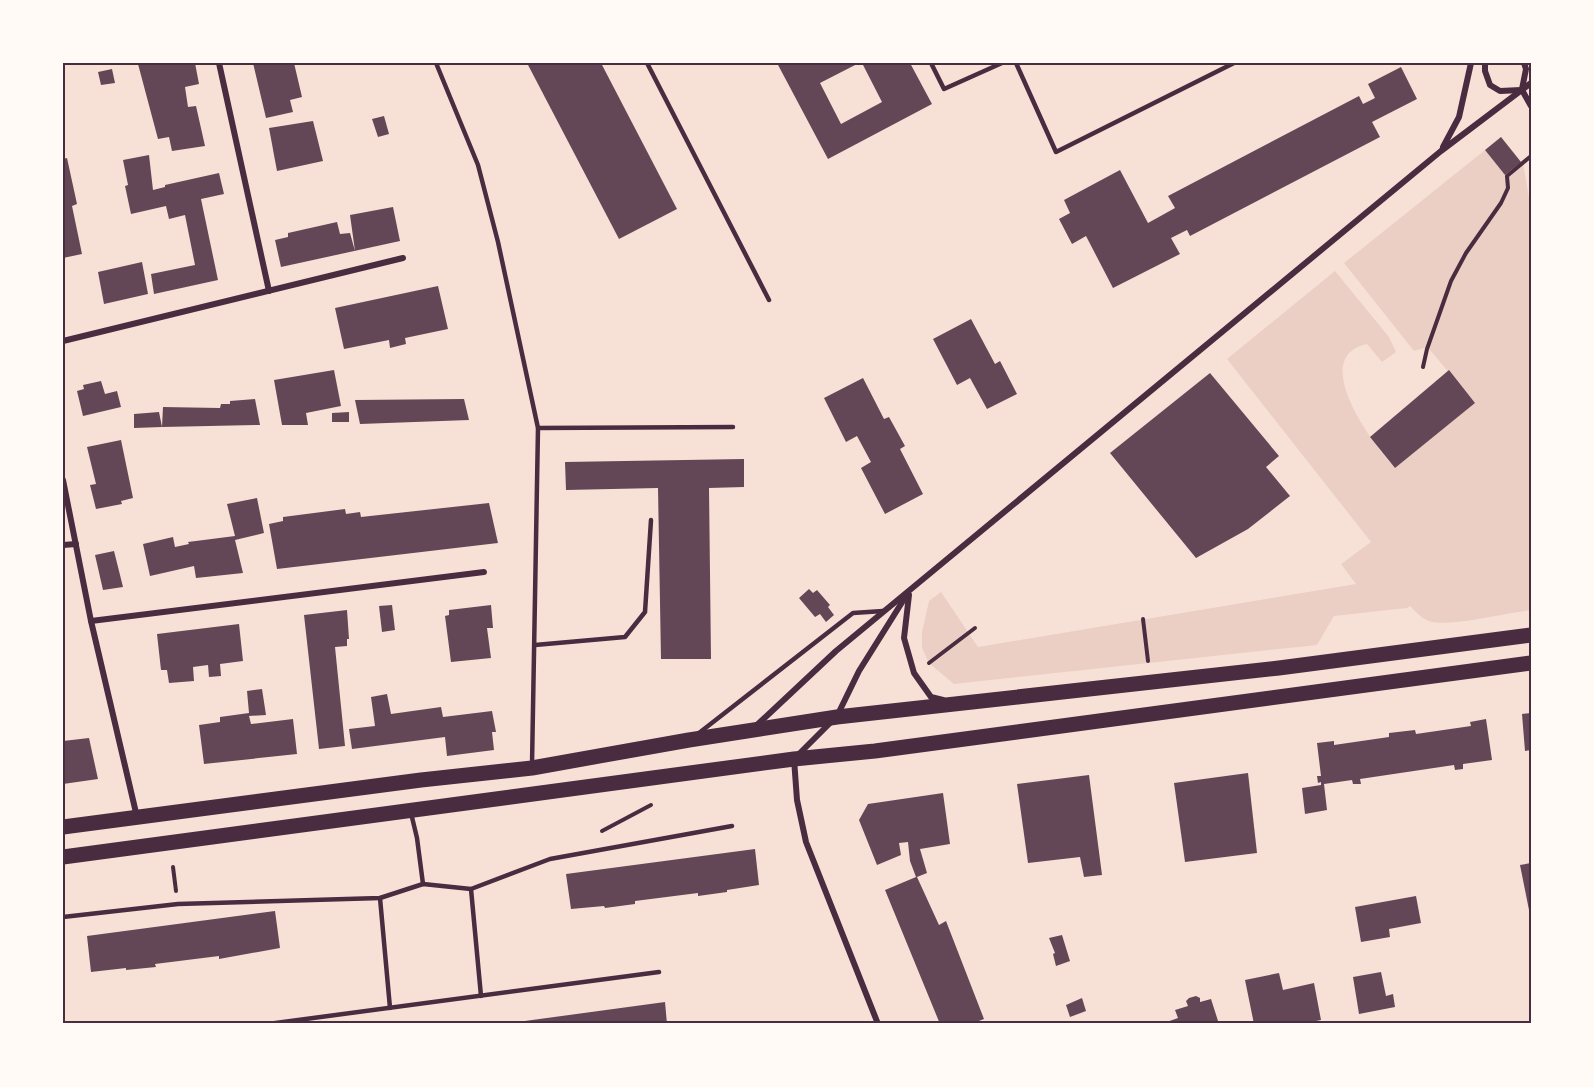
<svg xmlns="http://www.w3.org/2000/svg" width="1594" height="1087" font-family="Jost,sans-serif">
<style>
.green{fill:#ebcfc5}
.building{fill:#644757}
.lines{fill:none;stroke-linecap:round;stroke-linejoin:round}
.path{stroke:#4a2c40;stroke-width:4}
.service{stroke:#4a2c40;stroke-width:4.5}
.minor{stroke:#4a2c40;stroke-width:6}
.primary{stroke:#4a2c40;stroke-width:15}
.neatline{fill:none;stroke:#4a2c40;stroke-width:2}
</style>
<rect width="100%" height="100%" fill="#f7e1d7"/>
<!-- green -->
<path class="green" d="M 1485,150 L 1505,175 L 1521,162 L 1523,163 L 1531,209 L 1531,610 C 1507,613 1453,626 1432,622 C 1423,620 1416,612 1410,606 L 1407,608 L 1334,616 L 1317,645 L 954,684 L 929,663 L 922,648 L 922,632 L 929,601 L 941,592 L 978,647 L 1356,584 L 1341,564 L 1371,542 L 1227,359 L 1335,271 L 1389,337 L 1396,352 L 1382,362 L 1367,344 C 1307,357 1374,446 1395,468 L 1475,403 L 1429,349 L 1424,348 L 1414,351 L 1344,263 Z"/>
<!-- building -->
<g class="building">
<polygon points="146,63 195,63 199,84 185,87 188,107 196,106 205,146 172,151 169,137 158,139 138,64"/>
<polygon points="253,63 294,63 302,97 290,100 293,112 266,118"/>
<polygon points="527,63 601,63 677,209 619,239"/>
<polygon points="777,63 859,63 820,83 841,124 882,102 862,63 910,63 932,104 828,159"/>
<polygon points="1401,67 1417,99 1372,122 1380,137 1190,236 1187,230 1171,238 1180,254 1113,288 1086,236 1072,244 1059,219 1070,213 1064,200 1120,170 1148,223 1175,208 1168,196 1359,96 1363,104 1375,98 1368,84"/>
<polygon points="112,69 115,83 101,85 98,72"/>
<polygon points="384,116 389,134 378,137 372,119"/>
<polygon points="313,121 323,161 277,171 269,128"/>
<polygon points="1501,137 1521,162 1505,175 1485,150"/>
<polygon points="149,155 153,190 165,187 165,185 219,173 224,194 201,199 218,280 154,294 151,274 195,265 185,215 169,219 166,206 131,214 125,186 128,185 123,160"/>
<polygon points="67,158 77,204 72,206 82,254 63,258 63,159"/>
<polygon points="393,207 400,241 281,267 275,240 288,237 288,233 337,222 340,234 350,233 355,251 350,215"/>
<polygon points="142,262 148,294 104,304 98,272"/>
<polygon points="438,286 448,329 405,338 406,344 390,348 389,340 344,349 335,308"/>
<polygon points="971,319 995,364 1000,361 1017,394 987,409 970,378 957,385 933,339"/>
<polygon points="334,370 341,406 306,413 308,425 282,425 274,380"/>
<polygon points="1449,370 1475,403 1395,468 1370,437"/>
<polygon points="1210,373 1279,456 1266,467 1290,496 1248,529 1196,558 1110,453"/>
<polygon points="863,378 884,419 889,417 905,446 900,449 923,494 885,514 861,468 871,462 857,436 846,442 824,398"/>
<polygon points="101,381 105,394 117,391 121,407 83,416 77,391 84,389 83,385"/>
<polygon points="255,399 260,425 162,427 163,407 220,408 221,404 230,404 230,401"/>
<polygon points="464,399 469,420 360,424 355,400"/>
<polygon points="159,412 162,427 134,428 134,414"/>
<polygon points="349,412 349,422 332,422 332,413"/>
<polygon points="121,440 133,498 121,501 122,504 96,509 90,485 96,484 87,447"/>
<polygon points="744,459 744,487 709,488 711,659 661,659 658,488 566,490 565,462"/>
<polygon points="257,498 264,533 235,540 243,573 196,578 194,566 150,576 143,544 173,537 175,547 189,544 188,542 235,536 227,504"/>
<polygon points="489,503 498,543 277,569 269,524 283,521 283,517 345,509 346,514 360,512 361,517"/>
<polygon points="114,551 123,587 103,590 95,555"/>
<polygon points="809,589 813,593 817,590 830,605 828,607 834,615 826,622 820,614 815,617 799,598"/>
<polygon points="392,605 395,630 382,632 379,606"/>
<polygon points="491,605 493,628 487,628 491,658 451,662 445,616 449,615 449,610"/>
<polygon points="347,610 349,639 347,639 347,646 335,647 345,746 319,749 304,615"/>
<polygon points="239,624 243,661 220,664 221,676 209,677 208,665 193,667 194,681 169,683 167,670 161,670 157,634"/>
<polygon points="262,689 266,715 249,716 251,724 293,719 297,754 204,764 199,725 220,722 220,717 249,713 247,691"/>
<polygon points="387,694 391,714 441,707 443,717 492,711 496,732 492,732 494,750 447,756 445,737 352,749 349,729 375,726 371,697"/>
<polygon points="1531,713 1531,750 1525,751 1522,714"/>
<polygon points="1486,719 1492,760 1463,764 1463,769 1455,770 1454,765 1360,779 1361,784 1353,784 1352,780 1324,784 1327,810 1305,814 1302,788 1321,785 1321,782 1318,783 1317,776 1321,776 1317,743 1334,741 1334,745 1389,737 1389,733 1415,730 1416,734 1471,726 1470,722"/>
<polygon points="89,738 98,779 63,784 63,741"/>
<polygon points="1248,773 1257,853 1185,862 1174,783"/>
<polygon points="1089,775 1102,875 1084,877 1080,857 1028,863 1017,784"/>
<polygon points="943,793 950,844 920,849 927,873 917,877 939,925 946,921 984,1019 971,1024 940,1024 885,890 916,877 910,861 908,842 899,843 901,855 877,865 859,820 868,804"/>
<polygon points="755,849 759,885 727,890 727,892 698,896 698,893 635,901 635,904 605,908 604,906 571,909 566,874"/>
<polygon points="1531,863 1531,915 1530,915 1520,865"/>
<polygon points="1416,896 1421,923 1389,929 1390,937 1361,942 1355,907"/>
<polygon points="275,911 280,948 219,959 219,956 155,964 156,967 126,970 126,968 91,972 87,936"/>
<polygon points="1062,935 1070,961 1056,966 1053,954 1055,953 1049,938"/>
<polygon points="1381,972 1386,996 1393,994 1395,1007 1359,1014 1353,977"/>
<polygon points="1279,973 1283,990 1314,983 1321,1020 1301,1024 1254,1024 1245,980"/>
<polygon points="1196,996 1200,998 1200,1002 1211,999 1219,1024 1161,1024 1178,1018 1175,1010 1188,1006 1186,1001 1189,998"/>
<polygon points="1082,998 1086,1011 1070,1017 1066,1005"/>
<polygon points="665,1002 667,1024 510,1024 510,1023"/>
</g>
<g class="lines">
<!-- path -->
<g class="path">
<polyline points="1423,367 1427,349 1451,281 1466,253 1501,203 1508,188 1507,176 1531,156"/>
<polyline points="1143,619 1148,661"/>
<polyline points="929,663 975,628"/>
<polyline points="602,831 651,805"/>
<polyline points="173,867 176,891"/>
</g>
<!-- service -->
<g class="service">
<polyline points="436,63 478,165 498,242 538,428 532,765"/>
<polyline points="647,63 769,300"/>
<polyline points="931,63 944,89 1002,63"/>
<polyline points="1016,63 1056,152 1234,63"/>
<polyline points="538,428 733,427"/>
<polyline points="535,645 625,637 645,612 651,520"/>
<polyline points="699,733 853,613 883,611"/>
<polyline points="411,813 417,838 423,884"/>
<polyline points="471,889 481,996"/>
<polyline points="380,898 390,1008"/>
<polyline points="63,917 178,904 380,898 423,884 471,889 550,859 732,826"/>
<polyline points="268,1024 659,972"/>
</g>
<!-- minor -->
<g class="minor">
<polyline points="219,63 269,291"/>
<polyline points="1485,63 1485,71 1490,85 1500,91 1521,90"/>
<polyline points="1522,89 1526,69 1524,63"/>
<polyline points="1522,90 1531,106"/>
<polyline points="1443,147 1459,117 1471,63"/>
<polyline points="63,341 403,258"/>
<polyline points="63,480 91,621 137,817"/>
<polyline points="63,545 76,544"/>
<polyline points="909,595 904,638 914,673 931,697 943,700"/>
<polyline points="91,621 484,572"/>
<polyline points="838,714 859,671 906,596"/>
<polyline points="831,722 794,759 797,800 806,842 878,1024"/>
<polyline points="757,725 836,651 1441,151 1531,83"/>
</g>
<!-- primary -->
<g class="primary">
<polyline points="63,827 421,780 532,768 689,740 837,717 1279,668 1531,635"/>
<polyline points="63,857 794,759 875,751 1531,663"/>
</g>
</g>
<!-- border -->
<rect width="1594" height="1087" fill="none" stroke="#fffaf5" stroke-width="129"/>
<rect x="64" y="64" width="1466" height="958" class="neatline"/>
</svg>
